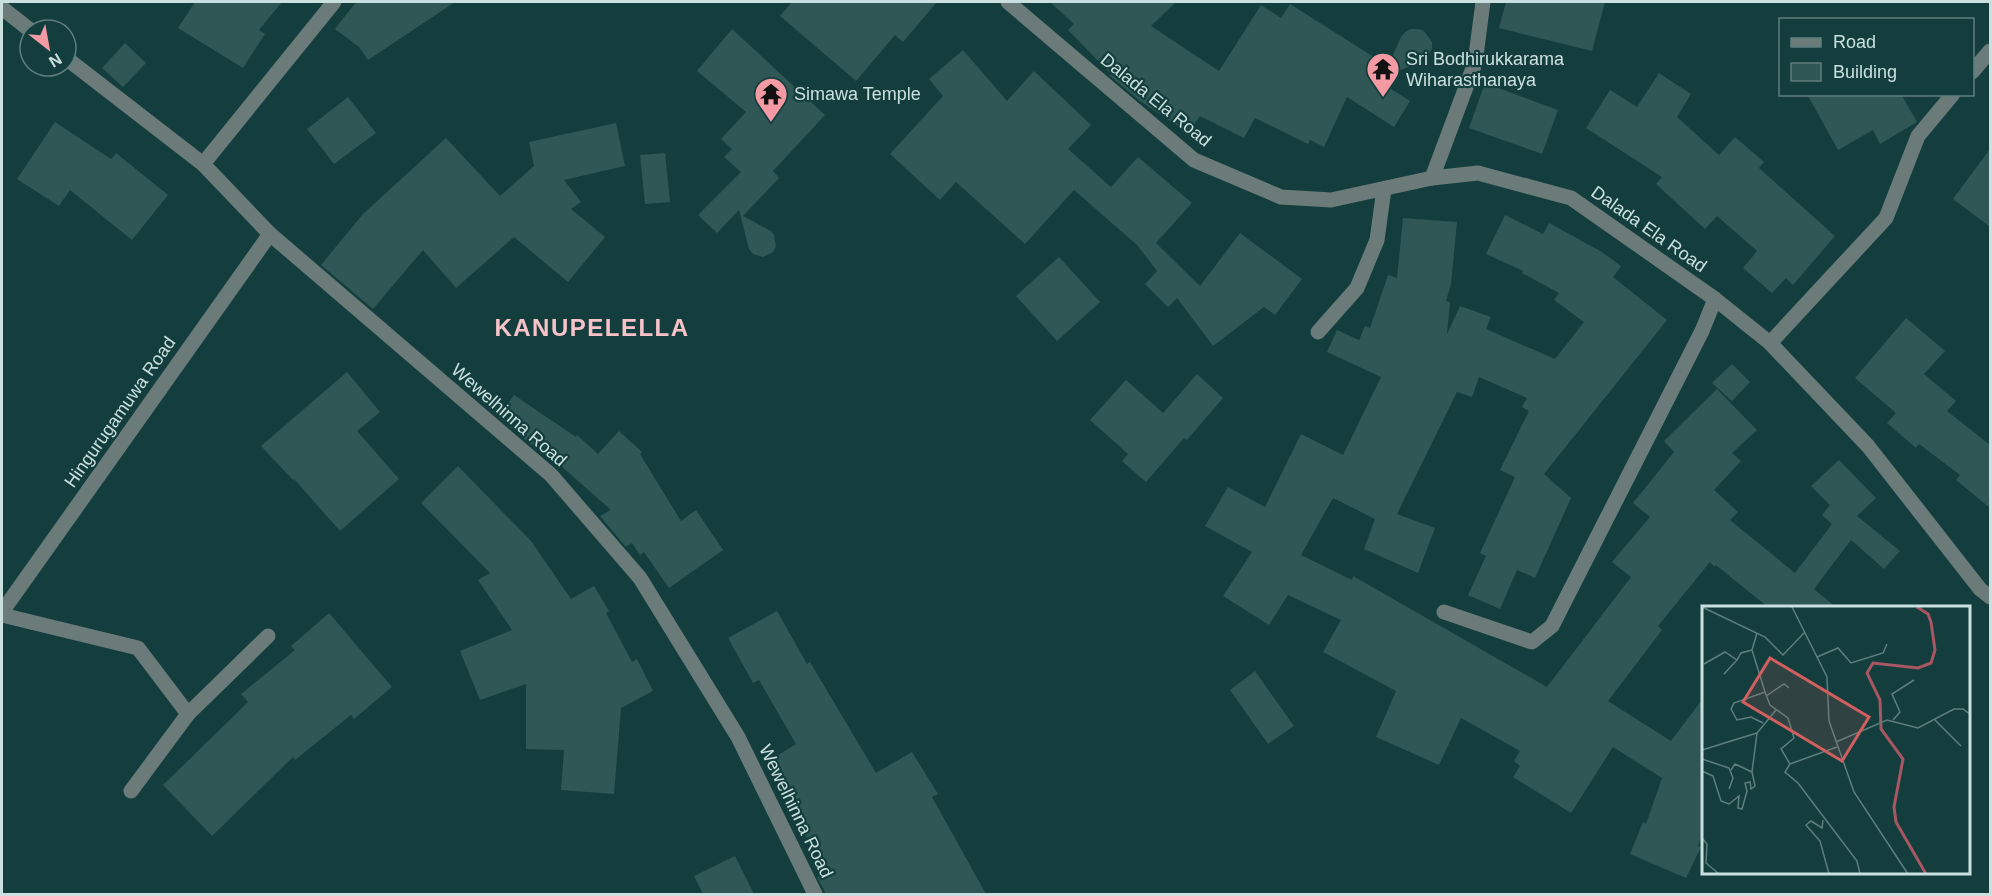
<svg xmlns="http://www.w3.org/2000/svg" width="1992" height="896" font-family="Arial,sans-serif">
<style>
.building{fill:#2e5756}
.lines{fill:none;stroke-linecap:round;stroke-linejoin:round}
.minor{stroke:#6a7b7a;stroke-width:15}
.labels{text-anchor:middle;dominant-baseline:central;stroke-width:4.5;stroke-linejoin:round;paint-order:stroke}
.poi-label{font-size:18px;fill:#cae0de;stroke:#143e3d;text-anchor:start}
.street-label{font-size:18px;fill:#cae0de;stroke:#143e3d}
.district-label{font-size:24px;font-weight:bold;letter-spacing:1.5px;fill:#f7c3c8;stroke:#143e3d}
.inset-river{fill:none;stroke:#a75662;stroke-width:3}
.inset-road{fill:none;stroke:#5d7f7d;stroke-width:1.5}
.view{fill:#d25f5f;fill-opacity:0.15;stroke:#d25f5f;stroke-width:3}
.inset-edge{fill:none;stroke:#cae0de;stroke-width:3}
</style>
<rect width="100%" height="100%" fill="#143e3d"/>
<!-- building -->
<g class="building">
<polygon points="195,2 282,2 259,30 265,34 243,68 178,28"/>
<polygon points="356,2 455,2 368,60 359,47 335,29"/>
<polygon points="792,2 937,2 903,42 895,35 856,81 780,16"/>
<polygon points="1050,2 1176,2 1151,26 1219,71 1261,5 1281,18 1290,4 1388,66 1401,37 1405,32 1411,29 1418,29 1424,31 1432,42 1432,49 1425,60 1377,80 1410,101 1394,127 1347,97 1324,147 1310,140 1308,144 1255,118 1244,138 1200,116 1188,133 1140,101 1110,76 1111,74 1068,30 1074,24"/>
<polygon points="1506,2 1605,2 1592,51 1499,28"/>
<polygon points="732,29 825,115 773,171 779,178 743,216 771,231 774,235 776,246 773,252 763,257 753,254 749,249 739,210 717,233 698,215 741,172 724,157 732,149 721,139 746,112 697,71"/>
<polygon points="125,43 146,63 123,87 102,68"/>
<polygon points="963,50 1007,101 1034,71 1091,125 1068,149 1111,187 1138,157 1192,203 1156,243 1200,286 1240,233 1302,279 1275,315 1264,307 1213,346 1177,298 1168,307 1145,284 1157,271 1137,245 1074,190 1025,244 956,182 940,200 890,154 943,96 929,79"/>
<polygon points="1659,73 1691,94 1677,117 1719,155 1735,137 1764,162 1759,168 1835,236 1793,285 1786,278 1772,293 1743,268 1757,251 1717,216 1705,229 1656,184 1662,177 1586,128 1610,90 1637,107"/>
<polygon points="1485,83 1558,110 1542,154 1469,128"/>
<polygon points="1807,94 1901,94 1917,122 1880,144 1873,130 1838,150"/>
<polygon points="348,97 376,133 334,164 307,129"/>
<polygon points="55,122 111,159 116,153 168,195 132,240 70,190 59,206 17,179"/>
<polygon points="616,123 625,166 564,180 581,202 571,209 605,237 568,282 514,237 456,288 423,250 373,309 321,265 363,214 446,138 500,196 534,166 529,142"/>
<polygon points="1990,149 1990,227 1953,199"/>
<polygon points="665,153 670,202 645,204 640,155"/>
<polygon points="1505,215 1543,234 1549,223 1602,252 1621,266 1613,277 1667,320 1544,474 1571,498 1535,578 1517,570 1500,609 1468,595 1486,556 1480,553 1515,477 1500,470 1529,411 1522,407 1527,398 1479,377 1472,397 1457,392 1397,514 1435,528 1418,573 1364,549 1375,519 1333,498 1301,555 1352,580 1353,576 1547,687 1631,577 1612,562 1650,517 1633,503 1674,452 1664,441 1717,389 1757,430 1732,453 1741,461 1714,490 1738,512 1730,520 1795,573 1832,524 1822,515 1830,505 1811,486 1839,460 1876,498 1857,516 1900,551 1884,569 1851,540 1814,589 1837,608 1769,608 1716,565 1715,567 1710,562 1658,626 1662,630 1608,701 1671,741 1704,697 1704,828 1698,846 1701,847 1686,878 1630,854 1643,822 1646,824 1662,778 1613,747 1571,813 1513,777 1520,766 1514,761 1520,751 1461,718 1439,765 1376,737 1396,691 1323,652 1341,620 1288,595 1269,625 1223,596 1252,552 1205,526 1228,487 1265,507 1301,434 1343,455 1381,377 1327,352 1337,330 1359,340 1365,326 1370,328 1388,275 1397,278 1403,218 1457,222 1451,284 1446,301 1450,302 1447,334 1460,306 1491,317 1486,329 1555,359 1584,322 1554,300 1559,293 1522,273 1523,271 1486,254"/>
<polygon points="1059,257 1100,302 1057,341 1016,296"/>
<polygon points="1906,318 1945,351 1924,374 1956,401 1947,411 1990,445 1990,508 1956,480 1960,475 1919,444 1916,448 1887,423 1896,413 1855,378"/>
<polygon points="1732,364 1750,382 1732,401 1712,383"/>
<polygon points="347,372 380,412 357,431 399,479 340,531 294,479 293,480 261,446"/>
<polygon points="1197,374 1223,398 1187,440 1184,438 1146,482 1122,461 1128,454 1090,420 1126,380 1163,413"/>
<polygon points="514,395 576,437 577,435 598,454 619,431 642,452 640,454 681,521 696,510 723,550 669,588 644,552 640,555 632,543 626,547 600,516 611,510 552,458 528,442 499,417"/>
<polygon points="458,466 531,541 571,599 594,586 609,611 606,613 632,662 637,659 653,691 621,708 614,794 561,790 564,750 526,749 526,684 480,700 460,651 512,630 478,580 490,573 421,503"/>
<polygon points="777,611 807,664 810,662 876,773 912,752 938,794 932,797 986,894 826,894 817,877 827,871 797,821 800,819 767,762 796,744 759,680 753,683 728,638"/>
<polygon points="329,613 392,687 354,719 351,715 295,760 293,757 212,836 163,785 248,702 241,694 295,650 291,646"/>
<polygon points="1255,671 1294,726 1268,744 1230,690"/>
<polygon points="735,856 754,894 703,894 694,876"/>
</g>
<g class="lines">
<!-- minor -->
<g class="minor">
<polyline points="1008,2 1194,160 1281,197 1331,200 1432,178 1478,173 1571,198 1715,299 1770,343 1868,446 1980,589 1990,597"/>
<polyline points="2,8 30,30"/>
<polyline points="66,58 203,164 270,234 551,475 640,578 738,737 815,894"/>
<polyline points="1972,72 1990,51"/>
<polyline points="203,164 334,2"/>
<polyline points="1432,178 1475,63 1483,2"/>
<polyline points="1318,332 1357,288 1377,240 1384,189"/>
<polyline points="1770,343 1886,218 1918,136 1953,94"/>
<polyline points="2,612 270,234"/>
<polyline points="1444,612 1532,642 1552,626 1702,331 1715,299"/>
<polyline points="2,615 138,648 188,714"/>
<polyline points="131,791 188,714 268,636"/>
</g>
</g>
<!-- icons -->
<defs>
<symbol id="temple-pin" viewBox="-11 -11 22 30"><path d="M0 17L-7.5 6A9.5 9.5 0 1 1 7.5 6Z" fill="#f49aa5" stroke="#143e3d"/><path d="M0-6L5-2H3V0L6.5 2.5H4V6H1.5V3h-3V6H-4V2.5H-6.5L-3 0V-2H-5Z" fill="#111"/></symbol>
</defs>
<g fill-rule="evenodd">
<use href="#temple-pin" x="1364" y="50" width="38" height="52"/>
<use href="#temple-pin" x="752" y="75" width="38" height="52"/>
</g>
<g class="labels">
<!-- poi labels -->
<g class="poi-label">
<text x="1406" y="59">Sri Bodhirukkarama<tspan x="1406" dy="21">Wiharasthanaya</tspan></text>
<text x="794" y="94">Simawa Temple</text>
</g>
<!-- street labels -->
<g class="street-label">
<text transform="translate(1156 100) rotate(39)">Dalada Ela Road</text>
<text transform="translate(1649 229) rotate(35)">Dalada Ela Road</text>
<text transform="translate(120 412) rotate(-55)">Hingurugamuwa Road</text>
<text transform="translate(509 415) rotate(41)">Wewelhinna Road</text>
<text transform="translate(796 811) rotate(64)">Wewelhinna Road</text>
</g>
<!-- district labels -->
<g class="district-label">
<text x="592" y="327">KANUPELELLA</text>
</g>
</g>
<!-- overview -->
<g transform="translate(1702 606)">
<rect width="268" height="268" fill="#143e3d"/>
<path class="inset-river" d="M 215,1 L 226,8 L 229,16 L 233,44 L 229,57 L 216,62 L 171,57 L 165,67 L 178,94 L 179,123 L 201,153 L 192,201 L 194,216 L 224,268"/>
<path class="inset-road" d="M 0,1 L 63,31 L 81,49 L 102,27M 90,1 L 125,71 L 127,115 L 152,186 L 206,268M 55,27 L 50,44 L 63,86 L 68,99 L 86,112 L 92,132 L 79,143 L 88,158 L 83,166 L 96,177 L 155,255 L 158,268M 115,51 L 136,42 L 149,57 L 181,47 L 185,38M 2,58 L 23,46 L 35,54 L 39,47 L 50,44M 22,68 L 35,54M 64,90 L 82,78 L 87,82M 191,114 L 198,106 L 190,88 L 212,74M 233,114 L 259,140M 61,117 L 49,111 L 35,114 L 29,103 L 32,97 L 63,86M 134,136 L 185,114 L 216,122 L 252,103 L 261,103 L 269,109M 0,144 L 55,127M 0,153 L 27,162 L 31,172 L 27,183M 88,158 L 135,141M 29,164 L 33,158 L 50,166M 0,165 L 11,170 L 19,195 L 27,198 L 37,190 L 36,202 L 40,203 L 45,185 L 43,177 L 48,176 L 49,183 L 53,180 L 50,166 L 55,127 L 74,104M 121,214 L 120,222 L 109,215 L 104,219 L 118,235 L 127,268M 0,232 L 5,238 L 4,257 L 17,268"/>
<path class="view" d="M 68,52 L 167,111 L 140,155 L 41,96 Z"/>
<rect width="268" height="268" class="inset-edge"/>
</g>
<!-- border -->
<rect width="1992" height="896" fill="none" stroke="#cae0de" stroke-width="6"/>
<!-- legend -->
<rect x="1779" y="18" width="195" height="78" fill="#143e3d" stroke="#5d7f7d" stroke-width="1.5"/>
<rect x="1791" y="38" width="30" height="9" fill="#6a7b7a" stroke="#5d7f7d" stroke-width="1.5"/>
<text x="1833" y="48" font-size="18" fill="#cae0de">Road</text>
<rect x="1791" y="63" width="30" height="18" fill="#2e5756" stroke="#5d7f7d" stroke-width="1.5"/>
<text x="1833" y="78" font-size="18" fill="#cae0de">Building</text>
<!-- north arrow -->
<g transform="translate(48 48) rotate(149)"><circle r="28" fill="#143e3d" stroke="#5d7f7d" stroke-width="1.5"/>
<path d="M0-4.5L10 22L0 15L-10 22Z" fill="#f49aa5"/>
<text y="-9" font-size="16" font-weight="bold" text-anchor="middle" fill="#cae0de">N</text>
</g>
</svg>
